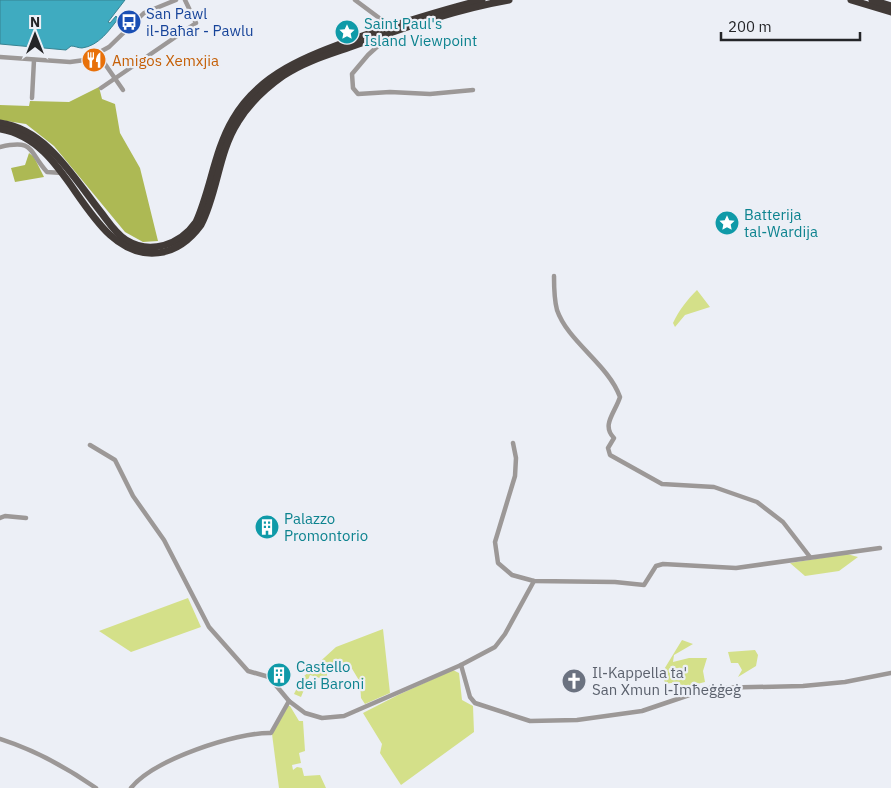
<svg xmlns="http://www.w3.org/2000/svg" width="891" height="788" font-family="'IBM Plex Sans',sans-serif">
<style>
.green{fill:#d4e089}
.forest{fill:#adb954}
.water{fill:#3fabc0;stroke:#378392}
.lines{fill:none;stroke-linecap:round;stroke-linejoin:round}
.minor{stroke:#9c9897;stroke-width:4.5}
.highway{stroke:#413a37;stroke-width:7}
.labels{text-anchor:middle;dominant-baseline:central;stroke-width:4.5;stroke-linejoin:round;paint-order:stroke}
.transit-label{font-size:15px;fill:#164399;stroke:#eceff6;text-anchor:start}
.culture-label{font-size:15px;fill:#0d838f;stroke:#eceff6;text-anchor:start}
.food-label{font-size:15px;fill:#c56008;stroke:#eceff6;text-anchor:start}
.worship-label{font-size:15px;fill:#5b616d;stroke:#eceff6;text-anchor:start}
</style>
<rect width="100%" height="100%" fill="#eceff6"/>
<!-- green -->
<g class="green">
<path d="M 697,290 L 710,307 L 685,315 L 675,327 L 673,323 C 679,310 687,300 697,290 Z"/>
<polygon points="847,554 858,557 839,571 805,576 790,563"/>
<polygon points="188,598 201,627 131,652 99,631"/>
<polygon points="383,629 390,693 365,704 361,698 360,682 348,662 330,667 322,666 328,669 326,680 310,675 301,697 294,694 302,678 336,647"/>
<polygon points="682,640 693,644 674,655 673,662 689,658 707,658 703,671 705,682 681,688 677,682 665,684 663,671"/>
<polygon points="755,650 758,655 756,666 738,677 742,670 738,663 731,663 728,652"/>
<polygon points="453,670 459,673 462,700 473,706 474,732 401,785 380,753 382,744 363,713 398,695"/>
<polygon points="288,706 290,706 299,721 303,721 305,751 299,753 301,763 292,765 293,770 297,767 302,768 304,776 320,775 326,788 279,788 272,734"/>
</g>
<!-- forest -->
<g class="forest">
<polygon points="99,87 102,99 115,104 120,133 140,168 158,241 143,242 125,232 54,146 26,124 0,120 0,105 29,106 30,101 69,102"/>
<polygon points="29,153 34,157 44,177 15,182 11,168 25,165"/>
</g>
<!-- water -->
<path class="water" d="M 0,0 L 125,0 L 108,22 L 110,23 L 116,16 L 118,19 C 110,29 99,46 82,48 C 78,48 75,46 71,46 L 66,50 L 0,44 Z"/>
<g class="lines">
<!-- minor -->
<g class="minor">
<polyline points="355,0 390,26"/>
<polyline points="391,34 368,55 352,74 353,88 358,94 390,92 430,94 473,90"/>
<polyline points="98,54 123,90"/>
<polyline points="0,57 70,62 85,60 109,47 144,13 176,0"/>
<polyline points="101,88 196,23 185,0"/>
<polyline points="32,98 34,60"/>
<path d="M 0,147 C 35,139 28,151 47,172 L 62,173"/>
<path d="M 554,276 C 554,287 554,299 557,310 C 568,342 608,364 620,397 C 615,413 601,425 614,438 L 608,448 L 610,455 L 662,484 L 714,487 L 757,502 L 783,522 L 810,557"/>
<polyline points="513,443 516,458 515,476 495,542 498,563 512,575 534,581 615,582 644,585 656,566 663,564 736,568 880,548"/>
<polyline points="90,445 115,460 133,496 164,540 209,627 248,671 269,677 289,701 305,713 322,718 344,716 461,665 495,647 505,634 534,581"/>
<polyline points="0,518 5,516 26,518"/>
<polyline points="461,665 470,697 475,703 530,721 577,720 642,711 710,688 803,686 845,682 891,673"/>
<path d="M 0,739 C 34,750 66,767 96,788"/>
<path d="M 131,788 C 153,760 236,732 271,733 L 289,701"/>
</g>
<!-- highway -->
<g class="highway">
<polyline points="851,0 891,12"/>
<polyline points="872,0 891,6"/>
<path d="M 0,123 C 46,129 74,178 100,211 C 108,221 115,233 126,240 C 150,255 180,245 196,222 C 211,189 214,151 233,119 C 261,70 316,53 365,35 C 404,22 442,10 482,0"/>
<path d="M 0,129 C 55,138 73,201 110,235 C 141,263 177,258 201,225 C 218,192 218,153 238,122 C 249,104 266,88 283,76 C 305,61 331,54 356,45 C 406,27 457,9 509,0"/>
</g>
</g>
<!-- icons -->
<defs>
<symbol id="bus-disc" viewBox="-11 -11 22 22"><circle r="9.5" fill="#1a4fb4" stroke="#eceff6"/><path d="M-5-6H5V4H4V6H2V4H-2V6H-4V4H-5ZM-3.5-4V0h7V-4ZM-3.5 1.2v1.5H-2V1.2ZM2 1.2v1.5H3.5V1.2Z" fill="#fff"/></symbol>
<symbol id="sight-disc" viewBox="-11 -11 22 22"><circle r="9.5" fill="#0f9aa8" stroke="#eceff6"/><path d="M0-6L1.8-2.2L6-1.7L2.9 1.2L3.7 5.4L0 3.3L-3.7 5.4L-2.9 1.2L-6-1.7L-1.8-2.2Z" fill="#fff"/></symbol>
<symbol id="restaurant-disc" viewBox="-11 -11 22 22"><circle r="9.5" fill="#e8710a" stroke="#eceff6"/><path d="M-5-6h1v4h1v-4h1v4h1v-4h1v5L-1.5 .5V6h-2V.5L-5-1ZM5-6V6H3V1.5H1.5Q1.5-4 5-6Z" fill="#fff"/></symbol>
<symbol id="building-disc" viewBox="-11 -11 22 22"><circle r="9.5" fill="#0f9aa8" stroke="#eceff6"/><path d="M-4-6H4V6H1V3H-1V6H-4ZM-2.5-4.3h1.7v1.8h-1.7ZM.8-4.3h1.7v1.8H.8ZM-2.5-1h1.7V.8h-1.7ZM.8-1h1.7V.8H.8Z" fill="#fff"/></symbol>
<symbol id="church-disc" viewBox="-11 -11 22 22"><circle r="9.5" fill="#6b7280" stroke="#eceff6"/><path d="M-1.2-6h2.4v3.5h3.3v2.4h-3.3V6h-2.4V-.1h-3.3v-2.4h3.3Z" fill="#fff"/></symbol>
</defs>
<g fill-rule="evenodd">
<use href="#bus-disc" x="115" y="8" width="28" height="28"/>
<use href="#sight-disc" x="333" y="18" width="28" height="28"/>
<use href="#restaurant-disc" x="80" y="46" width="28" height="28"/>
<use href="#sight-disc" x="713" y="209" width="28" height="28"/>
<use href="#building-disc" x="253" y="513" width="28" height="28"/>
<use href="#building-disc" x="265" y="661" width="28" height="28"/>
<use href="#church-disc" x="560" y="667" width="28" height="28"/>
</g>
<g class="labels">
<!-- transit labels -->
<g class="transit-label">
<text x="146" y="13">San Pawl<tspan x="146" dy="17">il-Baħar - Pawlu</tspan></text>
</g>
<!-- culture labels -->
<g class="culture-label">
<text x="364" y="23">Saint Paul's<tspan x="364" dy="17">Island Viewpoint</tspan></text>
<text x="744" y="214">Batterija<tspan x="744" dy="17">tal-Wardija</tspan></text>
<text x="284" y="518">Palazzo<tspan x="284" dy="17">Promontorio</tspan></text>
<text x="296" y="666">Castello<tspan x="296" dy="17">dei Baroni</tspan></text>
</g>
<!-- food labels -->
<g class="food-label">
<text x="112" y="60">Amigos Xemxjia</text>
</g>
<!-- worship labels -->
<g class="worship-label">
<text x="592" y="672">Il-Kappella ta'<tspan x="592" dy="17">San Xmun l-Imħeġġeġ</tspan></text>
</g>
</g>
<!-- north arrow -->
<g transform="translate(35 35)" stroke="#eceff6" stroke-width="4" paint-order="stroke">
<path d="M0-4L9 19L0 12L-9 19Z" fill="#242528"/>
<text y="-8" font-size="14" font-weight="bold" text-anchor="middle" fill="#242528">N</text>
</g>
<!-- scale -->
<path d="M721 32v8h139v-8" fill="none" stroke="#242528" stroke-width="2.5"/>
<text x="728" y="32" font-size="15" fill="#242528" stroke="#eceff6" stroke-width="4" paint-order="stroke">200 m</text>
</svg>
